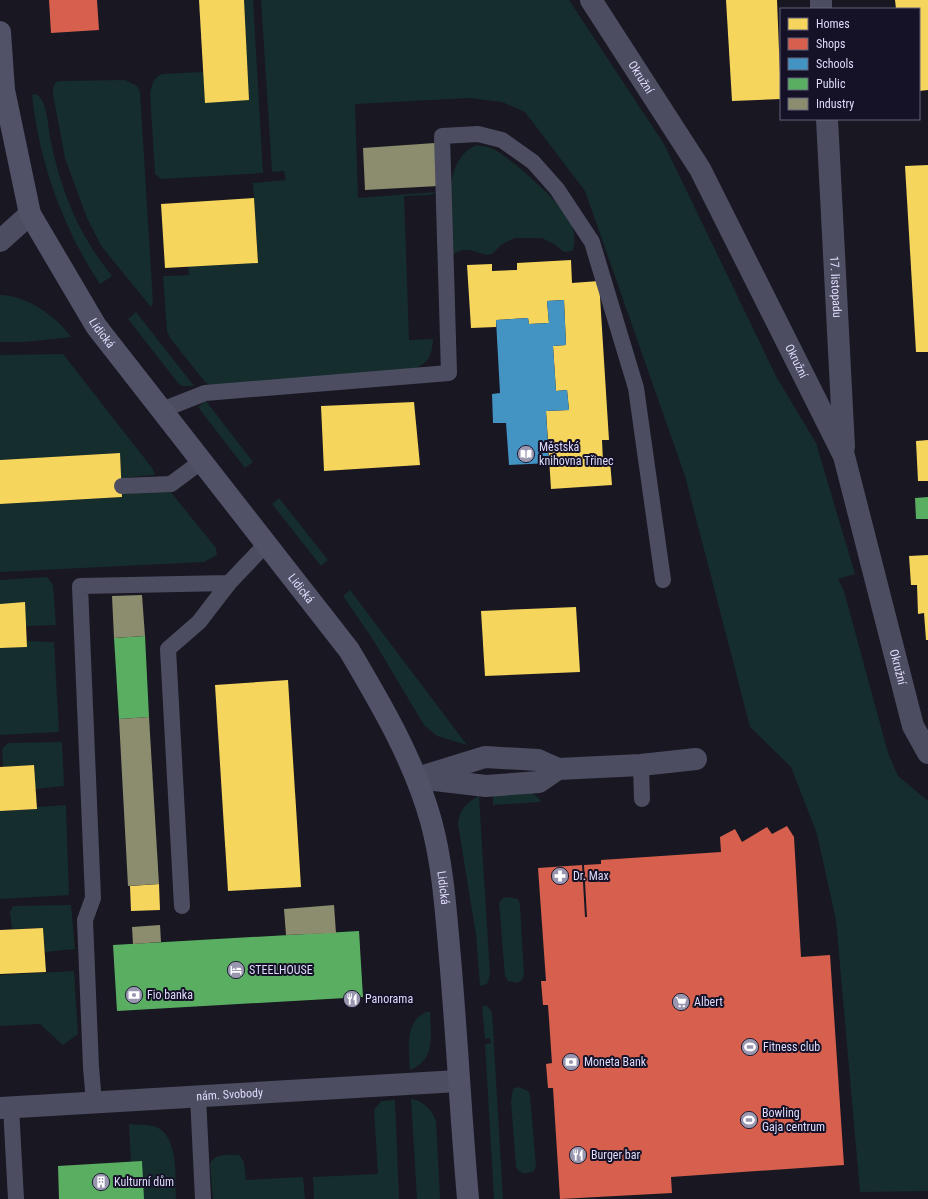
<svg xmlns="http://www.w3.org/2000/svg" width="928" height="1199" font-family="'Roboto Condensed',sans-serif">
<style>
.green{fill:#162d2d}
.homes{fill:#f6d55c}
.shops{fill:#d6604d}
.schools{fill:#4393c3}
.public{fill:#5aae61}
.industry{fill:#8c8c6e}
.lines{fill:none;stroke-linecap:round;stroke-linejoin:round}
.lane{stroke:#4d4d62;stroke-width:16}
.street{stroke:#4d4d62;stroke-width:22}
.secondary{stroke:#515168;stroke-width:22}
.labels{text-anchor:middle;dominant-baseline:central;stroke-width:4;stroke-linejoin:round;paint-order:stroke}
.street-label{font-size:12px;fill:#dedbfc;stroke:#151227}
.poi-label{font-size:12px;fill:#dedbfc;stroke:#151227;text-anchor:start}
</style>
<rect width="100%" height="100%" fill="#181722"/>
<!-- green -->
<g class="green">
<path d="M 244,0 L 253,0 L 263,173 L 161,179 L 155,174 L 150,93 C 152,85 153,78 162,74 L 203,72 Z"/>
<path d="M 261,0 L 569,0 L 664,144 L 777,378 L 816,443 L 855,574 L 838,579 L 844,591 L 888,753 L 898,776 L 928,801 L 928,1191 L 860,1192 L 836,920 L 817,834 L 791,767 L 750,727 L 685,476 L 585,191 L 525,112 L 502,102 L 470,98 L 355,104 L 358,198 L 435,192 L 431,195 L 404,196 L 409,340 L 433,339 C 432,368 417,368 393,373 L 209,385 L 205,382 L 170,338 L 167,331 L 163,276 L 189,275 L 188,266 L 258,262 L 253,183 L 286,180 L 284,171 L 272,172 Z"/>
<polygon points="125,80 137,86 140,92 153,303 151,307 102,247 87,218 65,158 53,94 53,87 56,82 62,81"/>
<path d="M 36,94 C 48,100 48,130 51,142 C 62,194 79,235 112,276 L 100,284 C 63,228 39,162 32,95 Z"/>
<path d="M 476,145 C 481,146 486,146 491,148 C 511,157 556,199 569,218 C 574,227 577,242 572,251 L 564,252 L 554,244 L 542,238 L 515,238 L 502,244 L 492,254 L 486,255 L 470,250 L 462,250 L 452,254 C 452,221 439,162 476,145 Z"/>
<path d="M 0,295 C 26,295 57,317 71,337 L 24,342 L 0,342 Z"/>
<polygon points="136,312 194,386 182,386 178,383 128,319"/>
<polygon points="63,354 152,468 155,475 121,478 120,453 0,460 0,355"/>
<polygon points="206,401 253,462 245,468 198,407"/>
<polygon points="169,490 216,548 217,555 204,562 0,572 0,504 122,497 122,494"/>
<polygon points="279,498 328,560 321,566 272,504"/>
<polygon points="47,577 53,585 56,625 26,626 0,604 0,580"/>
<polygon points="350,590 467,745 437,736 424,725 372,638 343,596"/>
<polygon points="27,641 54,642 59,732 0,735 0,648 27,647"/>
<polygon points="62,742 64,786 35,789 34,765 3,767 2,749 8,743"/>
<polygon points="532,793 539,798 540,802 493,805 493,794"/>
<path d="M 479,796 L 490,975 L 487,984 L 480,986 L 476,935 L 458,824 C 459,810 467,802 479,796 Z"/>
<polygon points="66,805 69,895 0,899 0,811 37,809 37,807"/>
<polygon points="506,897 518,899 520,904 524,974 522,980 518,983 508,981 505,976 499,903 502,899"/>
<polygon points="71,905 75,949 45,952 43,928 12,929 10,912 13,906"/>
<polygon points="74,971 78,1034 63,1045 40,1024 0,1026 0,975"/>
<polygon points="482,1006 487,1006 492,1012 503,1199 494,1199 485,1044 491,1043 490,1038 485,1039"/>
<path d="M 426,1012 L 430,1012 C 431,1034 436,1060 410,1070 C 409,1049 404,1022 426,1012 Z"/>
<path d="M 518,1087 L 528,1091 L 530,1095 L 536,1166 L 534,1171 C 527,1174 520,1175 516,1167 L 511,1101 L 513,1089 Z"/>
<path d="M 411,1099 C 424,1101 432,1110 436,1121 L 440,1199 L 417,1199 Z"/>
<polygon points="395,1100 399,1199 314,1199 313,1177 378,1174 374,1110 381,1101"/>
<path d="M 129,1124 C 138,1125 148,1124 156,1127 C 179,1136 175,1179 176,1199 L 144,1199 L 131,1162 Z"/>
<path d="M 239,1155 L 244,1162 L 246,1180 L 303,1177 L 305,1199 L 213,1199 L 210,1164 C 215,1153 228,1155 239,1155 Z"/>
</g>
<!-- homes -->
<g class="homes">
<polygon points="199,0 244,0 249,100 205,103"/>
<polygon points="726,0 777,0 781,99 732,101"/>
<polygon points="895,0 928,0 928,90 919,91 919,9 896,9"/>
<polygon points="928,165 928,352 916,352 905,166"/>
<polygon points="254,198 258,263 165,268 161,204"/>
<polygon points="571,260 572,283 599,281 609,440 602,440 603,462 610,461 612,485 551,489 546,411 569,410 567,390 556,391 553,346 566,345 564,300 547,301 549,323 529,324 528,318 496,320 496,327 471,328 467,265 492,264 492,271 517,270 517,263"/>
<polygon points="414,402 420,465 324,471 321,406"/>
<polygon points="928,440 928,481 918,481 916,441"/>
<polygon points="120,453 122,497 0,504 0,460"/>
<polygon points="928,555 928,640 926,640 924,613 918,614 917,585 911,585 909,556"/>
<polygon points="25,602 27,647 0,648 0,604"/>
<polygon points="576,607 580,672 485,676 481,611"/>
<polygon points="288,680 301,887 228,891 215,685"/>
<polygon points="34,765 37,809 0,811 0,767"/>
<polygon points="159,884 160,910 131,911 130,886"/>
<polygon points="43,928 46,972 0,974 0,930"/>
</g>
<!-- shops -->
<g class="shops">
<polygon points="49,0 97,0 99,30 51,33"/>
<polygon points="787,826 794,837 801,957 830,955 844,1165 671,1177 672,1193 560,1199 553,1088 548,1088 546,1064 552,1063 548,1005 543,1005 541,981 546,981 538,868 582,865 585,917 587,917 584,865 601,864 601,860 721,852 720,837 735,829 742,842 767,827 772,834"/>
</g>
<!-- schools -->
<polygon class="schools" points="564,300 566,345 553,346 556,391 567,390 569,410 546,411 549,463 509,465 506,423 493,423 492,394 500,393 496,320 528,318 529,324 549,323 547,301"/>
<!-- public -->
<g class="public">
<polygon points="928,497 928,519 916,519 915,498"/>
<polygon points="145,636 149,717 119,719 114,638"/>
<polygon points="359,931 363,997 117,1011 113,945"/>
<polygon points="142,1161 144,1199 59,1199 58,1166"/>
</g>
<!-- industry -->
<g class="industry">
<polygon points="435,143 438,186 365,190 363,148"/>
<polygon points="142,595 145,636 114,638 112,596"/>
<polygon points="149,717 159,884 128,886 119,719"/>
<polygon points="334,905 336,933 286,935 284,909"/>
<polygon points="160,925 161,942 133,944 132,927"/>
</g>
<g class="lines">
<!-- lane -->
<g class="lane">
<polyline points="162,410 205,393 449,373 442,136 478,134 502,140 533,162 557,189 592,242 636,388 663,580"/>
<polyline points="122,486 171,484 202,461"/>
<polyline points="641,765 642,799"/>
<polyline points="182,906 168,649 199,622 229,583"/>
<polyline points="198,1097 203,1199"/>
<polyline points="94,1103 91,1067 85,920 93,898 80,586 229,583 267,543"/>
<polyline points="11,1107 16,1199"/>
</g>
<!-- street -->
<g class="street">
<path id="s1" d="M 591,0 L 700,169 L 844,456 L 913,726 L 928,753"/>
<polyline points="821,0 821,9"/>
<path id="s2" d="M 827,119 L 844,447"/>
<polyline points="0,241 30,214"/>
<polyline points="417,778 485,757 538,760 558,769 641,765 696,759"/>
<polyline points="426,779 486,786 539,782 558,769"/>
<path id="s3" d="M 0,1108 L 458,1081"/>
</g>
<!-- secondary -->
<path class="secondary" id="s4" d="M 0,32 L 4,90 L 30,214 L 96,326 L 349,650 C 381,704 414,760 431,821 C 443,865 446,913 450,958 C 457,1038 461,1119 468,1199"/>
</g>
<!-- icons -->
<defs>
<symbol id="library-disc" viewBox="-11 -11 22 22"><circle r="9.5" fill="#9996b0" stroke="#151227"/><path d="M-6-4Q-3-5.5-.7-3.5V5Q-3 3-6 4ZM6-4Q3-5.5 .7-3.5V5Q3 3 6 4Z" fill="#fff"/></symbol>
<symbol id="pharmacy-disc" viewBox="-11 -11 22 22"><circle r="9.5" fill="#9996b0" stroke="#151227"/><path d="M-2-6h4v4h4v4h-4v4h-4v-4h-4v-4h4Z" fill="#fff"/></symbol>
<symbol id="hotel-disc" viewBox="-11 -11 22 22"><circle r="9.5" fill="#9996b0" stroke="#151227"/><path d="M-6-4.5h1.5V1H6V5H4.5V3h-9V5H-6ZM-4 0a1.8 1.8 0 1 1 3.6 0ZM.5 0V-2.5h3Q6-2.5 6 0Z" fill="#fff"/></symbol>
<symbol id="bank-disc" viewBox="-11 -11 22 22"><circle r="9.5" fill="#9996b0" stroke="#151227"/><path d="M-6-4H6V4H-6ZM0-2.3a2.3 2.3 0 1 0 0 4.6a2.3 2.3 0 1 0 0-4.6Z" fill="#fff"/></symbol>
<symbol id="restaurant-disc" viewBox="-11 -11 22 22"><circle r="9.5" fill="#9996b0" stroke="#151227"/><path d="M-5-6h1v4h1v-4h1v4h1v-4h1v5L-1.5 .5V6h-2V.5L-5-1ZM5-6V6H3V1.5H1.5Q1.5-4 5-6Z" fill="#fff"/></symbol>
<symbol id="supermarket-disc" viewBox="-11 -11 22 22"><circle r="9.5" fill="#9996b0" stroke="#151227"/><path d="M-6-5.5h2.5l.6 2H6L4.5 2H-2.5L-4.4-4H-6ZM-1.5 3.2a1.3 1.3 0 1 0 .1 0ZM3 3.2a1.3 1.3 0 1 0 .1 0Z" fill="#fff"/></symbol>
<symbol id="stadium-disc" viewBox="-11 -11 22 22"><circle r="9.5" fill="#9996b0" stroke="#151227"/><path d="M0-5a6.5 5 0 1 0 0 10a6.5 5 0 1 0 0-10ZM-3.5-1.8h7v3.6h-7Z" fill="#fff"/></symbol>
<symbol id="building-disc" viewBox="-11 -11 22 22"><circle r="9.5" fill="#9996b0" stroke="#151227"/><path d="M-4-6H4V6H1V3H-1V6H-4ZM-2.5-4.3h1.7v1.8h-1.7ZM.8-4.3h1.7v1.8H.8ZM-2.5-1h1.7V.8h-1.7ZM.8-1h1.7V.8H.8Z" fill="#fff"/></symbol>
</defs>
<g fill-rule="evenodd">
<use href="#library-disc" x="516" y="444" width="20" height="20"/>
<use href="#pharmacy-disc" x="550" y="866" width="20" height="20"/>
<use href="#hotel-disc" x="226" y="960" width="20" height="20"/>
<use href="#bank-disc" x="124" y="985" width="20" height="20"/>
<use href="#restaurant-disc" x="342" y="989" width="20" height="20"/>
<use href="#supermarket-disc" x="671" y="992" width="20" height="20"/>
<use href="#stadium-disc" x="740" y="1037" width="20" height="20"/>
<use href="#bank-disc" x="561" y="1052" width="20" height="20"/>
<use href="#stadium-disc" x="739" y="1110" width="20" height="20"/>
<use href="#restaurant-disc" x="568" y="1145" width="20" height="20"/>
<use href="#building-disc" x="91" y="1172" width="20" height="20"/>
</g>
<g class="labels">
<!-- street labels -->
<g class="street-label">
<text stroke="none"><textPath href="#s1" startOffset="92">Okružní</textPath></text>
<text stroke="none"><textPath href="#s2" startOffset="168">17. listopadu</textPath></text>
<text stroke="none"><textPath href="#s4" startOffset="324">Lidická</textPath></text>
<text stroke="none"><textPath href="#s1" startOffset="416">Okružní</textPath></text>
<text stroke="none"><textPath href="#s4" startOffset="648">Lidická</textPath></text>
<text stroke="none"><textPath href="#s1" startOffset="740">Okružní</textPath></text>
<text stroke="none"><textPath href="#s4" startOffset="984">Lidická</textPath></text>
<text stroke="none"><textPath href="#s3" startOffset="230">nám. Svobody</textPath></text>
</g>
<!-- poi labels -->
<g class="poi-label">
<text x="539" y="447">Městská<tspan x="539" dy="14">knihovna Třinec</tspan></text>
<text x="573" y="876">Dr. Max</text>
<text x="249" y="970">STEELHOUSE</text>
<text x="147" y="995">Fio banka</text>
<text x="365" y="999">Panorama</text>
<text x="694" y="1002">Albert</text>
<text x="763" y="1047">Fitness club</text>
<text x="584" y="1062">Moneta Bank</text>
<text x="762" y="1113">Bowling<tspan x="762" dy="14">Gaja centrum</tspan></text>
<text x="591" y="1155">Burger bar</text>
<text x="114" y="1182">Kulturní dům</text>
</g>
</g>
<!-- legend -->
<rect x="780" y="8" width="140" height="112" fill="#151227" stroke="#65627c"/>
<rect x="788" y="18" width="20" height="12" fill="#f6d55c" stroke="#65627c"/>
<text x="816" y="28" font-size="12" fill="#dedbfc">Homes</text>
<rect x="788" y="38" width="20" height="12" fill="#d6604d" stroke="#65627c"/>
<text x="816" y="48" font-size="12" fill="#dedbfc">Shops</text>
<rect x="788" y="58" width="20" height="12" fill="#4393c3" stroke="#65627c"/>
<text x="816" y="68" font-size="12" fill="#dedbfc">Schools</text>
<rect x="788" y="78" width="20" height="12" fill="#5aae61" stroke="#65627c"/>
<text x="816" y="88" font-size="12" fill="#dedbfc">Public</text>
<rect x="788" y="98" width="20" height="12" fill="#8c8c6e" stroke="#65627c"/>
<text x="816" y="108" font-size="12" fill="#dedbfc">Industry</text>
</svg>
